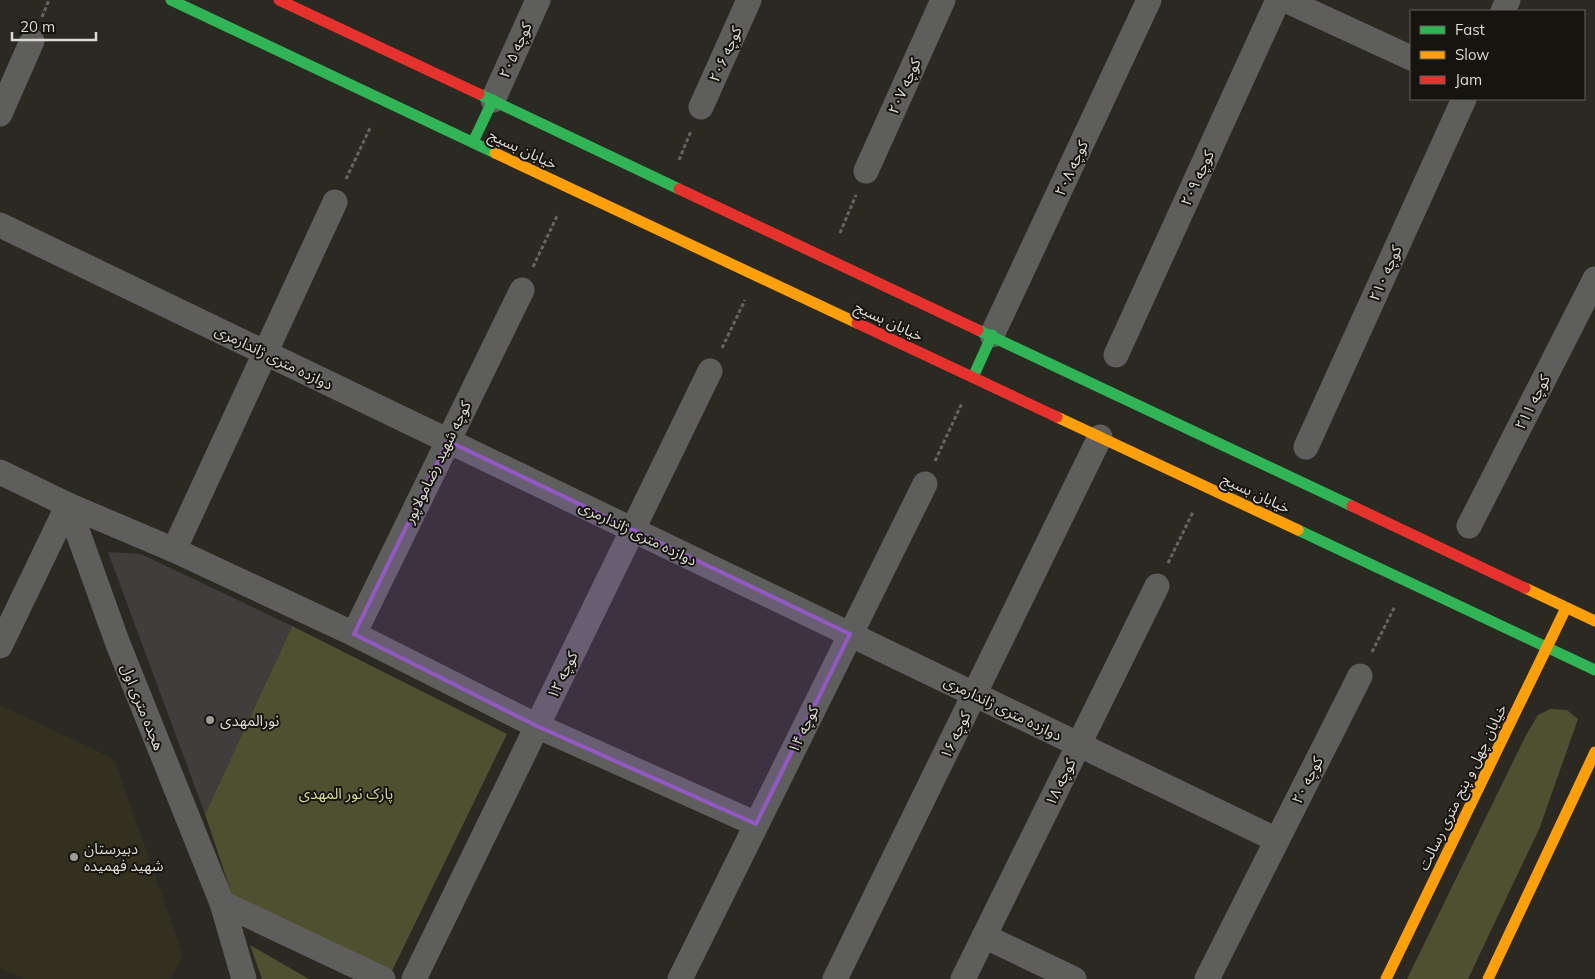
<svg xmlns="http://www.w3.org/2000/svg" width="1595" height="979" font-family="Mulish,'Noto Sans Arabic',sans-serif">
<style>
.built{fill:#34301f}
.green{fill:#4d5130}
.building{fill:#413d3c}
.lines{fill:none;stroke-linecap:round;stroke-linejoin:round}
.path{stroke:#646462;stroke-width:3;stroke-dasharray:4 2.5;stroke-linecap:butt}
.street{stroke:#5e5f5d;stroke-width:25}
.fast{stroke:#30b455;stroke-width:11}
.slow{stroke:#ff9f0a;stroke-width:11}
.jam{stroke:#e5322d;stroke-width:11}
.marked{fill:#9358c4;fill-opacity:0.2;stroke:#9358c4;stroke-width:4;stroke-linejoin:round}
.poi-dot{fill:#9e9c94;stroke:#15140e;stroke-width:2}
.labels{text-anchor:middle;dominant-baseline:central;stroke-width:4;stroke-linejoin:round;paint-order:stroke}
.street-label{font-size:15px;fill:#dcdad2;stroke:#15140e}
.poi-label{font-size:15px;fill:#dcdad2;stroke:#15140e;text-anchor:start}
.park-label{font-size:15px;fill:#d1db95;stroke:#15140e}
</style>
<rect width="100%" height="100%" fill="#2a2922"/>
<!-- built -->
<polygon class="built" points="0,705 114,759 183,955 171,979 24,979 0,968"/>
<!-- green -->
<g class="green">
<polygon points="292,626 507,734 391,973 233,898 205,814"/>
<polygon points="1550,709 1567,710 1578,719 1540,827 1468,979 1407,979 1526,735 1538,715"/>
<polygon points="250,945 309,979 262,979"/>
</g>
<!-- building -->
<polygon class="building" points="108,552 141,554 292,626 205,814"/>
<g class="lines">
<!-- path -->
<g class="path">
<polyline points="42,17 49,0"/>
<polyline points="679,160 691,131"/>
<polyline points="346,179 371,126"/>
<polyline points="840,233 856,195"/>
<polyline points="533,267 558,214"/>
<polyline points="722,348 745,300"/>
<polyline points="935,461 962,403"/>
<polyline points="1168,563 1193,512"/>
<polyline points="1372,652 1395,606"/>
</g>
<!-- street -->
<g class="street">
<polyline points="1285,0 1411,58"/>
<polyline points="1503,11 1508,0"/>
<polyline points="493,100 538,0"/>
<polyline points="701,107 749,0"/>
<polyline points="0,114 32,41"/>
<polyline points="866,171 943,0"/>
<polyline points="0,225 1277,840"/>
<polyline points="992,335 1149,0"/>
<polyline points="1116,355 1278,0"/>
<polyline points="1306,447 1464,99"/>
<polyline points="0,472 68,505 118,644 222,903 244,979"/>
<polyline points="1469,526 1595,279"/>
<polyline points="174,550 335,202"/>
<polyline points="354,634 522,290"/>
<polyline points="0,646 68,505 174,550 354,634 537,726 756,824"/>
<polyline points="222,903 383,979"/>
<polyline points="984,936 1074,979"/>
<polyline points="414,979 710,371"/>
<polyline points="680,979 925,484"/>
<polyline points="835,979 1100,437"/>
<polyline points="963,979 1157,586"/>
<polyline points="1207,979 1360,676"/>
</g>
<!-- fast -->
<g class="fast">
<polyline points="171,0 495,153"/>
<polyline points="479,94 679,189"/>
<polyline points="473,142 493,100"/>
<polyline points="978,330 1352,506"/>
<polyline points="973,377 992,335"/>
<polyline points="1298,530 1595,670"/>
</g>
<!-- slow -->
<g class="slow">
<polyline points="495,153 857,323"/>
<polyline points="1057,417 1298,530"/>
<polyline points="1525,588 1595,621"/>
<polyline points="1386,979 1566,608"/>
<polyline points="1488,979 1595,752"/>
</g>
<!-- jam -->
<g class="jam">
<polyline points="279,0 479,94"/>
<polyline points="679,189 978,330"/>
<polyline points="857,323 1057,417"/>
<polyline points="1352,506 1525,588"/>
</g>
</g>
<!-- marked area -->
<path class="marked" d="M 448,441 L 850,634 L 756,824 L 537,726 L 354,634 Z"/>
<!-- markers -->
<g class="poi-dot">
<circle cx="210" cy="720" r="5"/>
<circle cx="74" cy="857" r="5"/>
</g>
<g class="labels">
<!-- street labels -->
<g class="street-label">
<text transform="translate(515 50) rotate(-66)">۲۰۵ کوچه</text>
<text transform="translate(725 54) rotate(-66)">۲۰۶ کوچه</text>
<text transform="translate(904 86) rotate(-66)">۲۰۷ کوچه</text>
<text transform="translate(523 149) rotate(25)">خیابان بسیج</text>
<text transform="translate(1071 168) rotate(-65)">۲۰۸ کوچه</text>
<text transform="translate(1197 178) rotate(-65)">۲۰۹ کوچه</text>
<text transform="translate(1385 273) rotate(-66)">۲۱۰ کوچه</text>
<text transform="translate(889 321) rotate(25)">خیابان بسیج</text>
<text transform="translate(274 357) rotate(26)">دوازده متری ژاندارمری</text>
<text transform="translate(1532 402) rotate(-63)">کوچه ۲۱۱</text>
<text transform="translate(437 462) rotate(-64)">کوچه شهید رضامولاپور</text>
<text transform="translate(1256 493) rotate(25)">خیابان بسیج</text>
<text transform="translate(638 533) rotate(26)">دوازده متری ژاندارمری</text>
<text transform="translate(562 675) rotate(-64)">۱۲ کوچه</text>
<text transform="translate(143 707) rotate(68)">هجده متری اول</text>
<text transform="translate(1003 708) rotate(26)">دوازده متری ژاندارمری</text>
<text transform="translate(802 731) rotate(-64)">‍‍ ۱۴ کوچه</text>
<text transform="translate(955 735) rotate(-64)">۱۶ کوچه</text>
<text transform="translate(1307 780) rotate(-63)">۲۰ کوچه</text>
<text transform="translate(1060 782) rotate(-64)">۱۸ کوچه</text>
<text transform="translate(1462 787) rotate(-64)">خیابان چهل و پنج متری رسالت</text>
</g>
<!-- poi labels -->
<g class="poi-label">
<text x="220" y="720">نورالمهدی</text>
<text x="84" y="848">دبیرستان<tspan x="84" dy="17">شهید فهمیده</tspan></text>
</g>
<!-- park labels -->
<g class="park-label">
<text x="346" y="793">پارک نور المهدی</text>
</g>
</g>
<!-- legend -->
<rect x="1410" y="10" width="175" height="90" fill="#15140e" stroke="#65635c"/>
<rect x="1420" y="26" width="25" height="8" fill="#30b455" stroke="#65635c"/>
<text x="1455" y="35" font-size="15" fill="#dcdad2">Fast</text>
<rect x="1420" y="51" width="25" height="8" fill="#ff9f0a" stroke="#65635c"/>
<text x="1455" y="60" font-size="15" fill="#dcdad2">Slow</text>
<rect x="1420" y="76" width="25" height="8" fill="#e5322d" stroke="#65635c"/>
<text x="1455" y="85" font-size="15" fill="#dcdad2">Jam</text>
<!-- scale -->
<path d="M12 32v8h84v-8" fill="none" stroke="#dcdad2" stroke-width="2.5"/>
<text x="20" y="32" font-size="15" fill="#dcdad2" stroke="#15140e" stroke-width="4" paint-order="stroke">20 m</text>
</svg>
